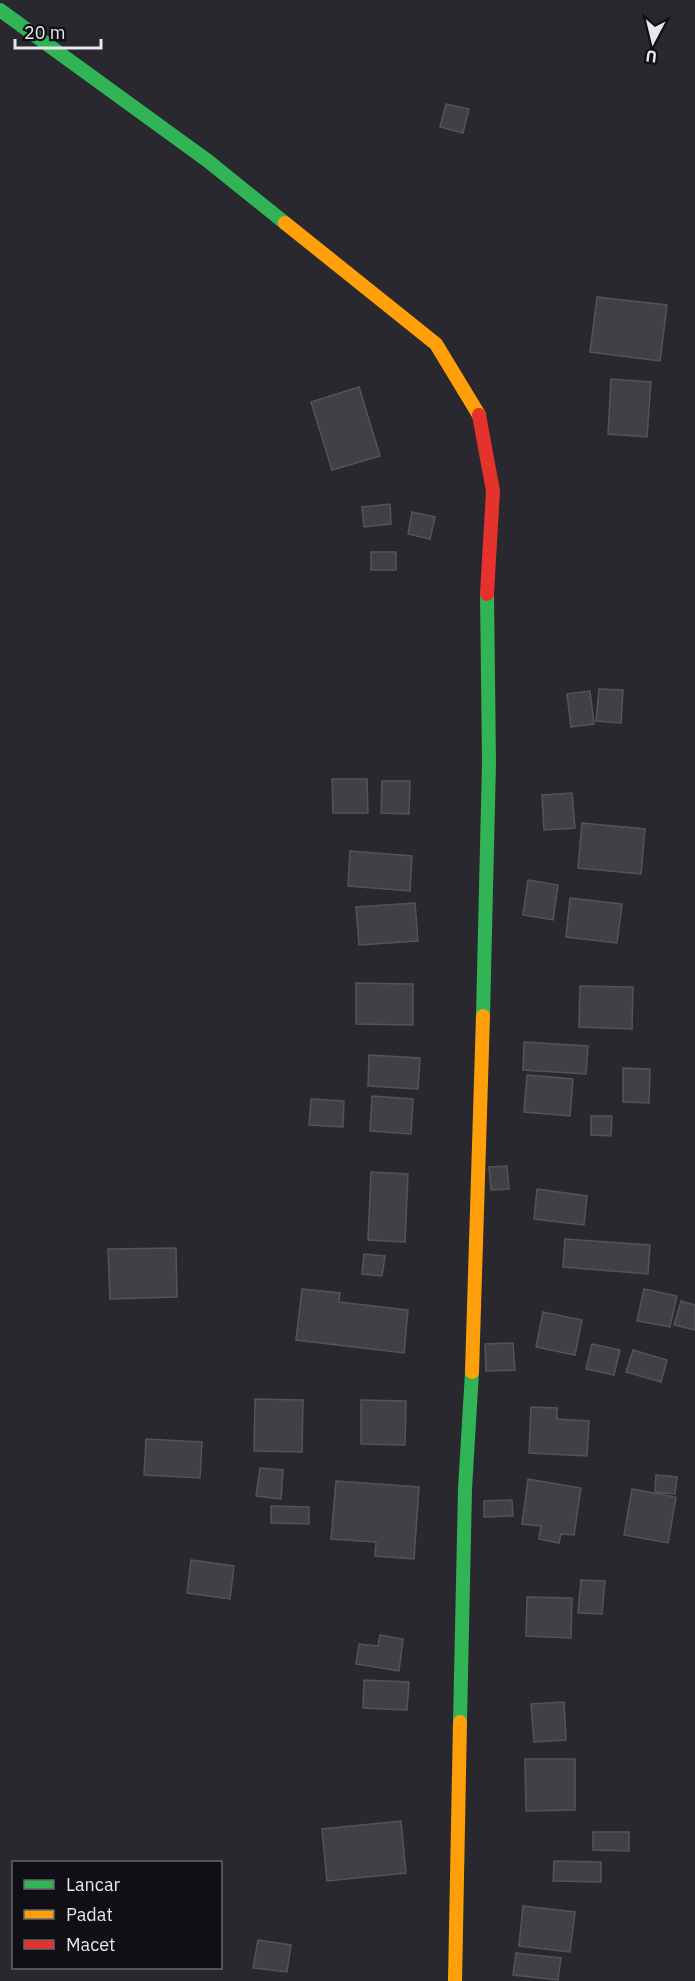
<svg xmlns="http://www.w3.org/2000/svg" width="695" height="1981" font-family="'IBM Plex Sans',sans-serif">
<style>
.building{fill:#414046;stroke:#54535a;stroke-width:1.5}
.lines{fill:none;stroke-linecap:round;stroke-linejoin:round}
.fast{stroke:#30b455;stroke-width:14}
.slow{stroke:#ff9f0a;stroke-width:14}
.jam{stroke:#e5322d;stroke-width:14}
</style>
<rect width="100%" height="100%" fill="#29282f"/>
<!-- building -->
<g class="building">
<polygon points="446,104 469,109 463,133 440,127"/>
<polygon points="597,297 667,305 660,361 590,352"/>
<polygon points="611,379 651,382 647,437 608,434"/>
<polygon points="359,387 380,456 332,470 311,402"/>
<polygon points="390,504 391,524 364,527 362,507"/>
<polygon points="412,512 435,517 430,539 408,534"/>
<rect x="371" y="552" width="25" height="18"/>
<polygon points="599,689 623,690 621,723 596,721"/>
<polygon points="590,691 594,724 571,727 567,694"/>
<polygon points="332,779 367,779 368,813 333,813"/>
<polygon points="382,781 410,781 409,814 381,813"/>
<polygon points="572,793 575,828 544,830 542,795"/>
<polygon points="582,823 645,829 641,874 578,868"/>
<polygon points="350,851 412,856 410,891 348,886"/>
<polygon points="528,880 558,885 553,920 523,915"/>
<polygon points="570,898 622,904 617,943 566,937"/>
<polygon points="415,903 418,941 359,945 356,907"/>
<polygon points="356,983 413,984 413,1025 356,1024"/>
<polygon points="580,986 633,987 632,1029 579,1027"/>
<polygon points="524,1042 588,1046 586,1074 523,1070"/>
<polygon points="369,1055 420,1058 418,1089 368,1086"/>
<polygon points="623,1068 650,1069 649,1103 623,1102"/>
<polygon points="527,1075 573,1079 570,1116 524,1112"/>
<polygon points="372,1096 413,1099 411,1134 370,1131"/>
<polygon points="311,1099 344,1101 343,1127 309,1125"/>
<polygon points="591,1116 612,1116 611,1136 591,1135"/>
<polygon points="507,1166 509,1189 491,1190 489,1167"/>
<polygon points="371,1172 408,1174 405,1242 368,1240"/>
<polygon points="537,1189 587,1196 584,1225 534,1219"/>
<polygon points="565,1239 650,1245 648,1274 563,1267"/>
<polygon points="176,1248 177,1297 110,1299 108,1249"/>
<polygon points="364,1254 385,1256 382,1276 362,1274"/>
<polygon points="302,1289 340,1293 339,1302 408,1310 404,1353 296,1340"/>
<polygon points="644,1289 677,1296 670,1327 637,1321"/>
<polygon points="681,1301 695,1305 695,1330 674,1325"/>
<polygon points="543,1312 582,1320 575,1355 536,1347"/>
<polygon points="513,1343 515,1370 486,1371 485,1344"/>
<polygon points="592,1344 620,1350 614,1375 586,1369"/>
<polygon points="633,1350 667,1360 661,1382 626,1372"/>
<polygon points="255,1399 303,1400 302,1452 254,1451"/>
<polygon points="361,1400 406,1401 405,1445 361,1444"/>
<polygon points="531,1407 557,1408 557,1419 589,1421 587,1456 529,1453"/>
<polygon points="146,1439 202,1442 200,1478 144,1475"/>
<polygon points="260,1468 283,1470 281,1499 256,1496"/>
<polygon points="656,1475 677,1477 675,1494 655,1492"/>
<polygon points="528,1479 581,1488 574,1535 561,1534 559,1543 539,1539 541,1526 522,1524"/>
<polygon points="336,1481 419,1487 414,1559 375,1556 376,1542 331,1539"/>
<polygon points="632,1489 676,1497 668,1543 624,1535"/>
<polygon points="512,1500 513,1516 484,1517 484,1501"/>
<polygon points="271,1506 309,1507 309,1524 271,1523"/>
<polygon points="191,1560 234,1566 230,1599 187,1593"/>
<polygon points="581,1580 605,1581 602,1614 578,1613"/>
<polygon points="527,1597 572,1598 571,1638 526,1636"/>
<polygon points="380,1635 403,1639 399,1671 356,1664 359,1644 378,1646"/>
<polygon points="364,1680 409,1682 407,1710 363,1708"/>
<polygon points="564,1702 566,1740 534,1742 531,1704"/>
<polygon points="525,1759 575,1759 575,1810 526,1811"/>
<polygon points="401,1821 406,1873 327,1881 322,1829"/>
<polygon points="593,1832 629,1832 629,1851 593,1850"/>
<polygon points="554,1861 601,1862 601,1882 553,1881"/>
<polygon points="523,1906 575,1912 570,1952 519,1946"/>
<polygon points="258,1940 291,1945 287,1972 253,1968"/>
<polygon points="516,1953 561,1958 558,1980 513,1975"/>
</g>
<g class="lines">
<!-- fast -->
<g class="fast">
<polyline points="0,10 208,161 285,223"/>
<polyline points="483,1016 489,762 487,594"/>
<polyline points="460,1722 465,1489 472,1372"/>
</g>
<!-- slow -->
<g class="slow">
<polyline points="285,223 436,344 479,415"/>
<polyline points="472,1372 483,1016"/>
<polyline points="455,1981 460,1722"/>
</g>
<!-- jam -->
<polyline class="jam" points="479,415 493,491 487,594"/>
</g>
<!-- legend -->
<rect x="12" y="1861" width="210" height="108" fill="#100f15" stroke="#66656c" stroke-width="1.5"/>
<rect x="24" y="1880" width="30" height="9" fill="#30b455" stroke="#66656c" stroke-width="1.5"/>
<text x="66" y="1891" font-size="18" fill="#e8e6ef">Lancar</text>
<rect x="24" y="1910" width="30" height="9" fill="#ff9f0a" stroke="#66656c" stroke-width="1.5"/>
<text x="66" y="1921" font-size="18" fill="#e8e6ef">Padat</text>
<rect x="24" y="1940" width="30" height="9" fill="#e5322d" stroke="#66656c" stroke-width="1.5"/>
<text x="66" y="1951" font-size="18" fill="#e8e6ef">Macet</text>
<!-- north arrow -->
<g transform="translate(653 42) rotate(187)" stroke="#100f15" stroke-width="4.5" paint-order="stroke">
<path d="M0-4.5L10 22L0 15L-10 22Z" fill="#e8e6ef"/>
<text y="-9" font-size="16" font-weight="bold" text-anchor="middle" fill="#e8e6ef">U</text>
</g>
<!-- scale -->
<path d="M15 39v9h86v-9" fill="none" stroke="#e8e6ef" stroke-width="3"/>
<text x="24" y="39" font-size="18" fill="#e8e6ef" stroke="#100f15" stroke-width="4.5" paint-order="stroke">20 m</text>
</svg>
